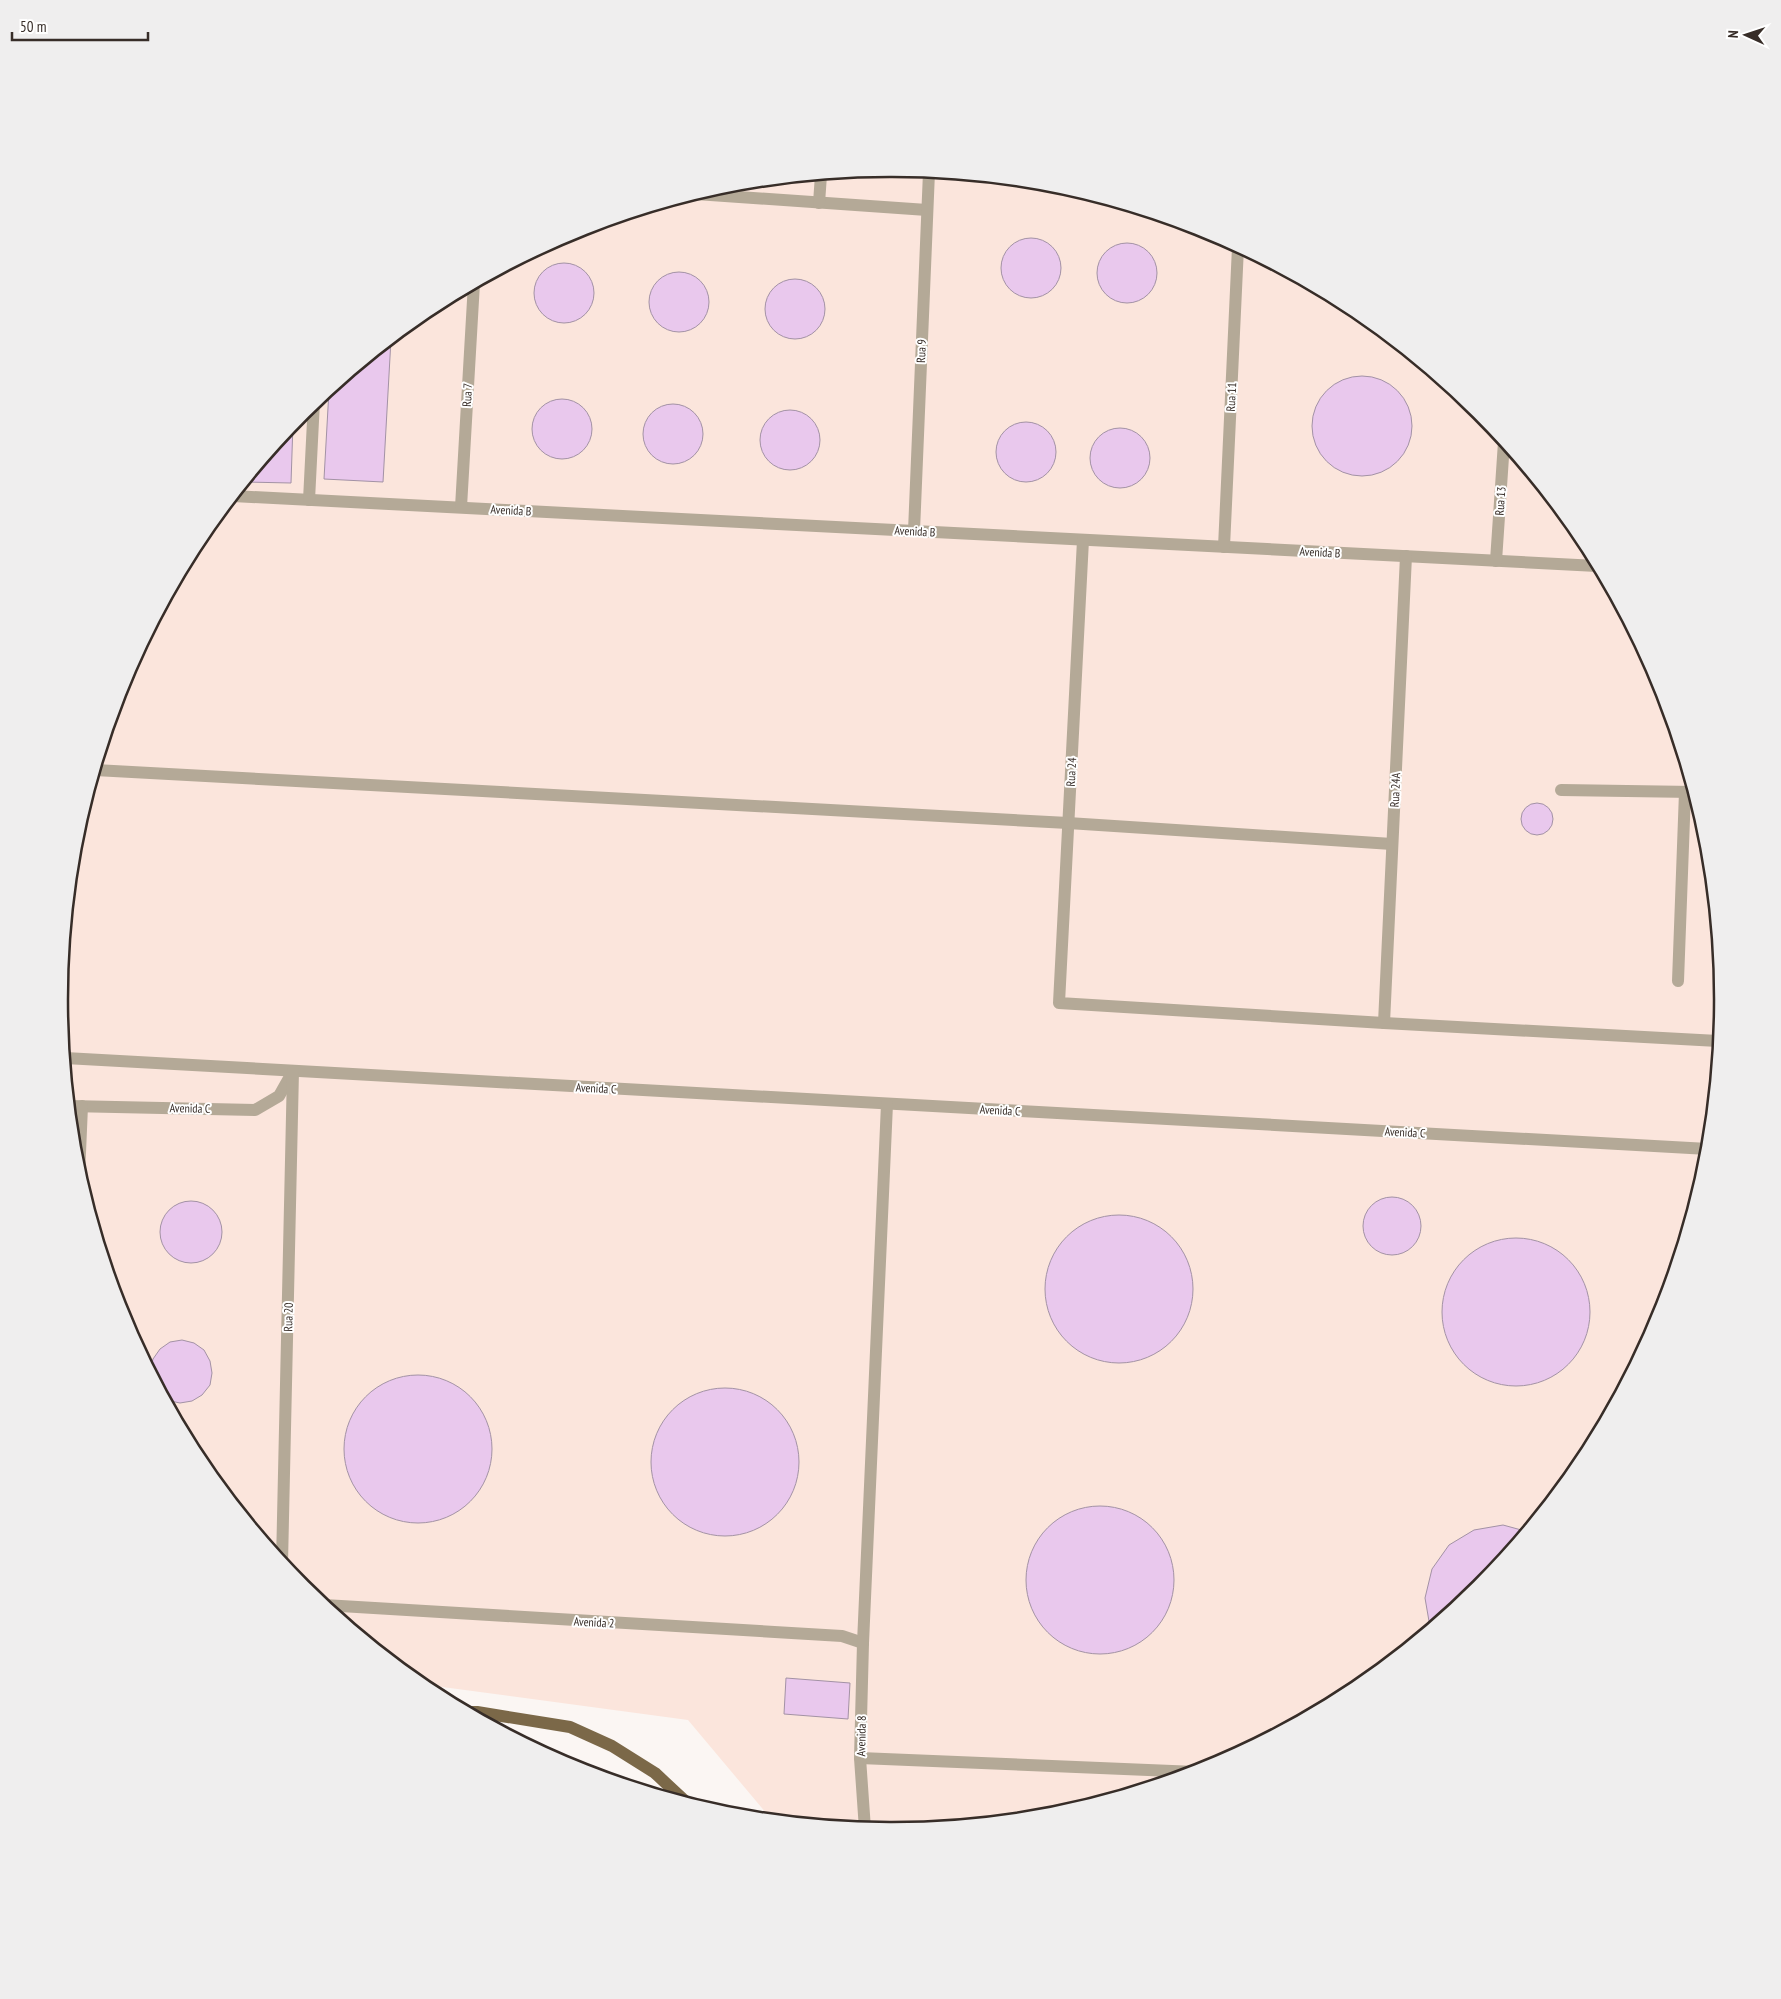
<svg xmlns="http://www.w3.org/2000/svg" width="1781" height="1999" font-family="'PT Sans Narrow',sans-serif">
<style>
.built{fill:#fbe5dc}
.building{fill:#e9c8ed;stroke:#a392a5}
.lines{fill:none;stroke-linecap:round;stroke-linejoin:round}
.minor{stroke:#b4a997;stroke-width:12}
.major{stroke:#7b6848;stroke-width:12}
.labels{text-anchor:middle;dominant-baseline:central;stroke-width:4;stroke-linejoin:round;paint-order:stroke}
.street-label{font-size:12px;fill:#372d28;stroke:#fff}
.rim{fill:none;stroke:#372d28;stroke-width:2.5}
</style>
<rect width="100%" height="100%" fill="#fbf6f3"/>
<!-- built -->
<polygon class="built" points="891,168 1053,184 1209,231 1353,308 1479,412 1582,538 1659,681 1706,838 1722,1000 1706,1162 1659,1318 1582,1462 1478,1588 1352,1691 1209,1768 1052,1815 890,1831 772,1820 688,1720 420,1684 302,1587 199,1461 122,1318 75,1161 59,999 75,837 122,681 199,537 303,411 429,308 572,231 729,184"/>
<!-- building -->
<g class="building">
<circle cx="1031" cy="268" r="30"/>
<circle cx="1127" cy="273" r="30"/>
<circle cx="564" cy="293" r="30"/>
<circle cx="679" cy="302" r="30"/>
<circle cx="795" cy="309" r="30"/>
<polygon points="391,339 383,482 324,479 329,390"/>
<circle cx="1362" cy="426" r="50"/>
<circle cx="562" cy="429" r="30"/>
<circle cx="673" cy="434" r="30"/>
<circle cx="790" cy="440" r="30"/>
<circle cx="1026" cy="452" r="30"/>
<polygon points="293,423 291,483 245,482 288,428"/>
<circle cx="1120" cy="458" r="30"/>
<circle cx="1537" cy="819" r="16"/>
<circle cx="1392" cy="1226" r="29"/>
<circle cx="191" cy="1232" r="31"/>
<circle cx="1119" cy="1289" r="74"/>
<circle cx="1516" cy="1312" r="74"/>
<polygon points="182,1340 194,1343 204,1350 210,1361 212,1373 210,1385 202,1395 192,1401 180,1403 166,1400 150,1370 153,1359 160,1349 170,1342"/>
<circle cx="418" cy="1449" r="74"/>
<circle cx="725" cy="1462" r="74"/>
<circle cx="1100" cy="1580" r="74"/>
<polygon points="1503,1525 1525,1531 1478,1588 1430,1627 1425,1598 1432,1569 1449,1545 1474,1530"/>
<polygon points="786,1678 850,1683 848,1719 784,1714"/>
</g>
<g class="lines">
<!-- minor -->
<g class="minor">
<polyline points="696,194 927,210"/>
<polyline points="819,203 821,175"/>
<polyline points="233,496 1597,566"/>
<polyline points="309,500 314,401"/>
<polyline points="461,507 474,283"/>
<polyline points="914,531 929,172"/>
<polyline points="1083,540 1059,1003 1384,1023 1718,1041"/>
<polyline points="1224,547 1238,247"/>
<polyline points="1496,561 1504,442"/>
<polyline points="95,770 1068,823 1392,844"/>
<polyline points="1561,790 1693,792"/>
<polyline points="1678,981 1685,792"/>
<polyline points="1384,1023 1406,556"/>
<polyline points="65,1058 1708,1149"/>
<polyline points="69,1106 255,1110 279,1096 292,1073"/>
<polyline points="79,1176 82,1106"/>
<polyline points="282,1563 293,1071"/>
<polyline points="324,1605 842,1636 863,1643"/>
<polyline points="860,1758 1196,1772"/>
<polyline points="865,1829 860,1758 863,1643 887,1104"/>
</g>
<!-- major -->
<polyline class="major" points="468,1712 477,1712 570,1727 612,1746 655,1773 686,1802"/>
</g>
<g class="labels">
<!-- street labels -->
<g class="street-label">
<text transform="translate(921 351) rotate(-88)">Rua 9</text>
<text transform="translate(467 395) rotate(-87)">Rua 7</text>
<text transform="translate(1231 397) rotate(-87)">Rua 11</text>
<text transform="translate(1500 501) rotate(-86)">Rua 13</text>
<text transform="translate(511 510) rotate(3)">Avenida B</text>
<text transform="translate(915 531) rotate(3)">Avenida B</text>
<text transform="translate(1320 552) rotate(3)">Avenida B</text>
<text transform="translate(1071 772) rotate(-87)">Rua 24</text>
<text transform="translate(1395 790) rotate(-87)">Rua 24A</text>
<text transform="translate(596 1088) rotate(3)">Avenida C</text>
<text transform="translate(190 1108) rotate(1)">Avenida C</text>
<text transform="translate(1000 1110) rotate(3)">Avenida C</text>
<text transform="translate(1405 1132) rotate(3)">Avenida C</text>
<text transform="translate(288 1317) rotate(-89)">Rua 20</text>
<text transform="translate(594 1622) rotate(3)">Avenida 2</text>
<text transform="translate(861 1736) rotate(-89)">Avenida 8</text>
</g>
</g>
<!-- crop -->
<path d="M0 0H1781V1999H0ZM890 177H892A822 822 0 0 1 1714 999V1000A822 822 0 0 1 892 1822H890A822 822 0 0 1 68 1000V999A822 822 0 0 1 890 177Z" fill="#efeeee" fill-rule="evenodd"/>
<path class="rim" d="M890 177H892A822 822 0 0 1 1714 999V1000A822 822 0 0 1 892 1822H890A822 822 0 0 1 68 1000V999A822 822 0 0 1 890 177Z"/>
<!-- north arrow -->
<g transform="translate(1746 35) rotate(273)" stroke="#ffffff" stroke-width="4" paint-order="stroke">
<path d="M0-4L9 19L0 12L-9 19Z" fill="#372d28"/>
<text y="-8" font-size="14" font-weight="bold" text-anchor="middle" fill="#372d28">N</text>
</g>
<!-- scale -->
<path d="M12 32v8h136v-8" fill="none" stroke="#372d28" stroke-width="2.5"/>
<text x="20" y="32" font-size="15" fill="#372d28" stroke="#ffffff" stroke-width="4" paint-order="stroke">50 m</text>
</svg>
